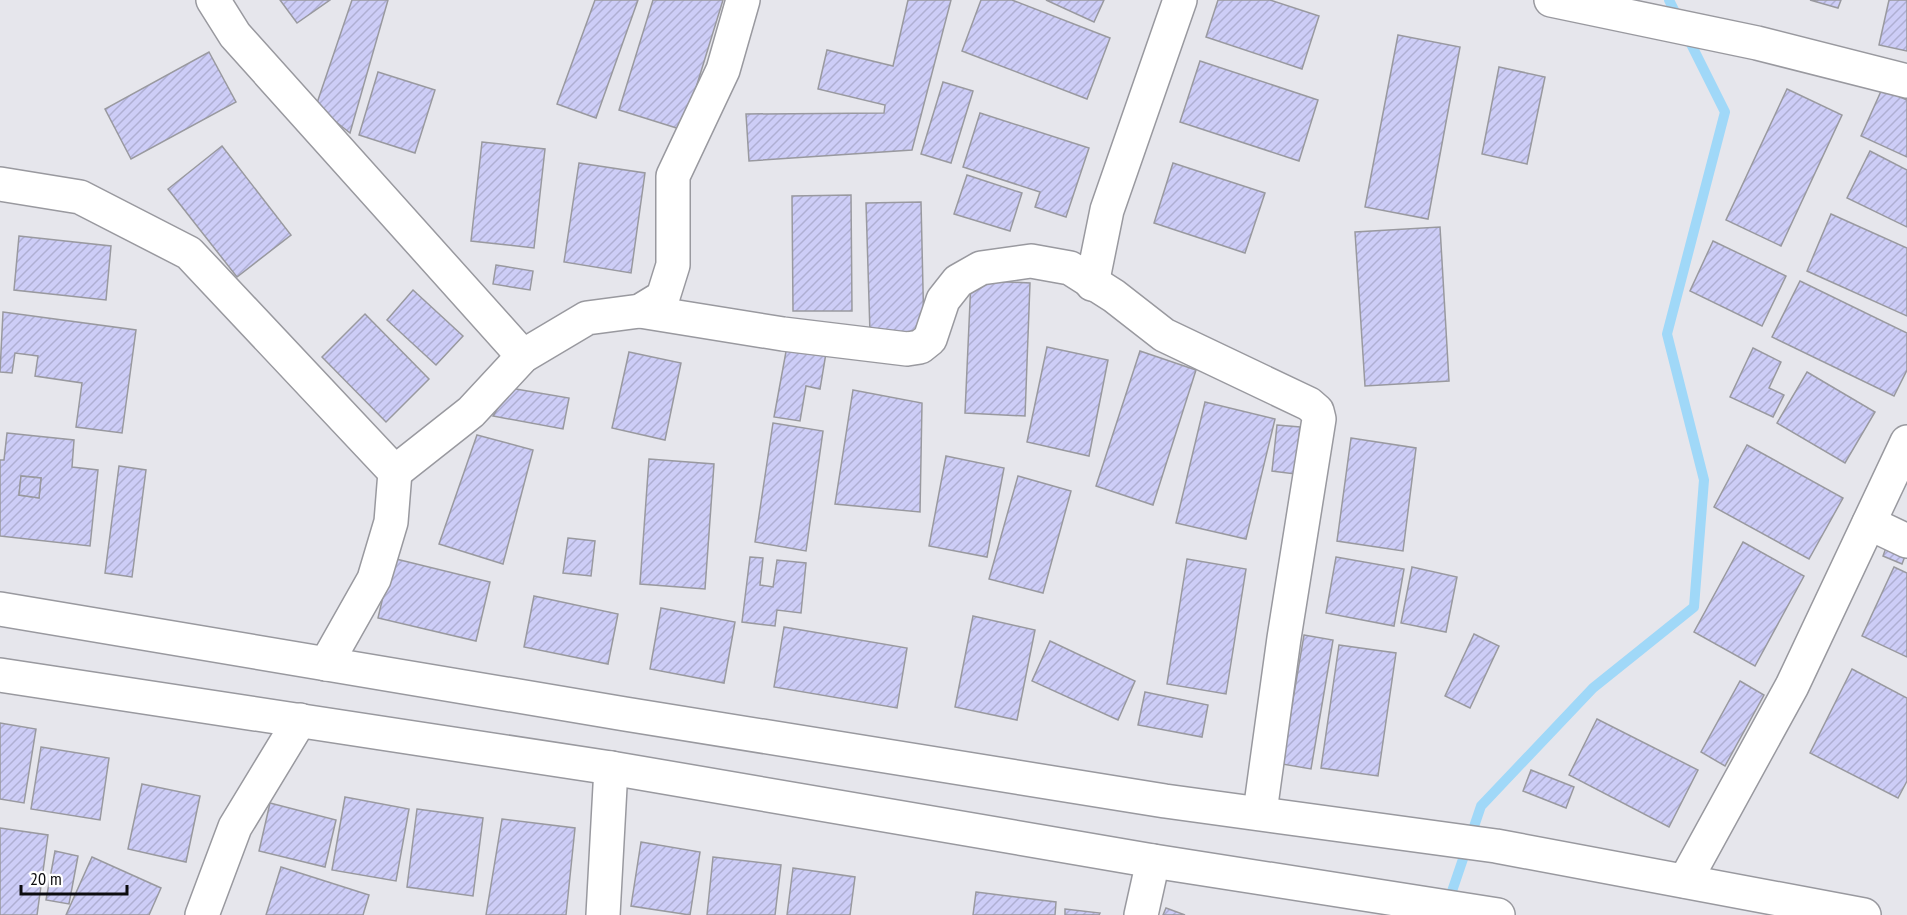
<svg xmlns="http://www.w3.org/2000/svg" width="1907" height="915" font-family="'PT Sans Narrow',sans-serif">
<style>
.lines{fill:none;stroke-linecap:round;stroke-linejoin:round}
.stream{stroke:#a0d8f8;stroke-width:10}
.building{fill:url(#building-hatch);stroke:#99999f;stroke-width:1.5;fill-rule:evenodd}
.minor-casing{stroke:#99999f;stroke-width:36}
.trunk-casing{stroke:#99999f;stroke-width:36}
.minor{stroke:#fff;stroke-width:33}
.trunk{stroke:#fff;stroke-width:33}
</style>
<defs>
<pattern id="building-hatch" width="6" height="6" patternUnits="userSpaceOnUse" patternTransform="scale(1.5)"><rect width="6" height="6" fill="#cdcdf7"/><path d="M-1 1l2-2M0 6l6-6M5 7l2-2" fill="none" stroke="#afafd3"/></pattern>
</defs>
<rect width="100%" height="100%" fill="#e6e6ec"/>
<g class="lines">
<!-- stream -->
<g class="stream">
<polyline points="1669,0 1679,20"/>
<polyline points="1448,903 1481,806 1593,688 1694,607 1704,480 1667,334 1725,112 1686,34"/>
</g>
</g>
<!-- building -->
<g class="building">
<polygon points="280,0 330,0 297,23"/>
<polygon points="352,0 388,0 350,133 316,106"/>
<polygon points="595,0 638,0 596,118 557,104"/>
<polygon points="653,0 723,0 683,130 619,110"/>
<polygon points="908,0 951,0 912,150 749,161 746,114 884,113 885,105 818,89 827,50 893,66"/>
<polygon points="981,0 1012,0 1110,38 1087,99 962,51"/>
<polygon points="1046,0 1104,0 1094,22"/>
<polygon points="1218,0 1270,0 1319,16 1302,69 1206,37"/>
<polygon points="1810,0 1841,0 1838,8"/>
<polygon points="1889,0 1907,0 1907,51 1879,45"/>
<polygon points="1398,35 1460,47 1428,219 1365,207"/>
<polygon points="209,52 236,102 131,159 105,109"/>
<polygon points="1200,61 1318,100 1299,161 1180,122"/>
<polygon points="1499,67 1545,77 1527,164 1482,154"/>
<polygon points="378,72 435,90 415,153 359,135"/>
<polygon points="943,82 973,91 951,163 921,154"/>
<polygon points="1787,89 1842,115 1781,246 1726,220"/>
<polygon points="1882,89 1907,100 1907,157 1861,136"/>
<polygon points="980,113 1089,148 1066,217 1035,207 1040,192 963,167"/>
<polygon points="482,142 545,149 534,248 471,241"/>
<polygon points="222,146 291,235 237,277 168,189"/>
<polygon points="1870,151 1907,170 1907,227 1847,198"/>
<polygon points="579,163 645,173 631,273 564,262"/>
<polygon points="1173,163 1265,193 1245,253 1154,223"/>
<polygon points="967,175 1022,193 1010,231 954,214"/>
<polygon points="851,195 852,311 793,311 792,196"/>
<polygon points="921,202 924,332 870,333 866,203"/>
<polygon points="1831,214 1907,248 1907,316 1807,271"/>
<polygon points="1440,227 1449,381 1365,386 1355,232"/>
<polygon points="19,236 111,246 106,300 14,290"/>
<polygon points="1713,241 1786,276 1762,326 1690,291"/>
<polygon points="496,265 533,271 530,290 493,284"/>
<polygon points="971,280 1030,283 1025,416 965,413"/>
<polygon points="1800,281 1907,333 1907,370 1894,396 1772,337"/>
<polygon points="413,290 463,336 436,365 387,320"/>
<polygon points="3,312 136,330 122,433 76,427 82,383 35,376 38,356 15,353 12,373 0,372"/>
<polygon points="365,314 429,379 386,422 322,357"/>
<polygon points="787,346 826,353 820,389 806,386 800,421 774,417"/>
<polygon points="1047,347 1108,360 1089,456 1027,442"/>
<polygon points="1753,348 1781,362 1769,388 1784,395 1773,417 1730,397"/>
<polygon points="1140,351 1196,370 1153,505 1096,486"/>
<polygon points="629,352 681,363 665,440 612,428"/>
<polygon points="1807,372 1875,412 1845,463 1777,423"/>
<polygon points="510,388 569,398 563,429 493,416"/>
<polygon points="853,390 922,403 920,512 835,504"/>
<polygon points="1205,402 1275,419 1246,539 1176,523"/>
<polygon points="773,423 823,431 806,551 755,542"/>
<polygon points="1277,425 1300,427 1295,474 1272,471"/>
<path d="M 7,433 L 74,440 L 72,467 L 98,470 L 90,546 L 0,536 L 0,460 L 4,460 ZM 21,476 L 41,478 L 39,498 L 19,495 Z"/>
<polygon points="477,435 533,450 503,564 439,544"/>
<polygon points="1351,438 1416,448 1403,551 1337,541"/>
<polygon points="1747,445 1843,498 1809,559 1714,507"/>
<polygon points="946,456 1004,468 987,557 929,546"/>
<polygon points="649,459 714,464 705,589 640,584"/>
<polygon points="119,466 146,470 132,577 105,573"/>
<polygon points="21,476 41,478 39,498 19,495"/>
<polygon points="1018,476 1071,491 1043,593 989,579"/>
<polygon points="568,538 595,541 591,576 563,573"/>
<polygon points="1743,542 1804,576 1755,666 1694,632"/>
<polygon points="1888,542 1907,551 1902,564 1883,556"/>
<polygon points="750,557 763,558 760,585 773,587 777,560 806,563 801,613 777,610 775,626 742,622"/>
<polygon points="1336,557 1404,569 1394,626 1326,613"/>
<polygon points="392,558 490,582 476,641 378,618"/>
<polygon points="1187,559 1246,569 1226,694 1167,684"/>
<polygon points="1412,567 1457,577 1446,632 1401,623"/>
<polygon points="1894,567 1907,573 1907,657 1862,636"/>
<polygon points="534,596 618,614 608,664 524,647"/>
<polygon points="661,608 735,622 724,683 650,669"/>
<polygon points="973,616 1035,630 1017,720 955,707"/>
<polygon points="784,627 907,648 897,708 774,687"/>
<polygon points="1474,634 1499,646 1470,708 1445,696"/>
<polygon points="1304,635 1333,640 1311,769 1282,764"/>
<polygon points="1050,641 1135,681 1118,720 1032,681"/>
<polygon points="1339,645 1396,653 1378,776 1321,768"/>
<polygon points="1852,669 1907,698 1907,781 1898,798 1810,753"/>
<polygon points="1740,681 1764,695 1725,766 1701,752"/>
<polygon points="1145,692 1208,705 1202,737 1138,725"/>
<polygon points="1597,719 1698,770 1669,827 1569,775"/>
<polygon points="0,723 36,729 24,803 0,799"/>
<polygon points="41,747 109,758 100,820 31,809"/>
<polygon points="1531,770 1574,787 1566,808 1523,791"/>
<polygon points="142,784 200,796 186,862 128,849"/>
<polygon points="345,797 409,809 396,881 332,870"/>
<polygon points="270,803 336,820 325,867 259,851"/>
<polygon points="417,809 483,818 473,896 407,887"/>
<polygon points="502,819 575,828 566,915 486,915"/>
<polygon points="0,828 48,835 37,915 0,915"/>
<polygon points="641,842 700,852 690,915 631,906"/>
<polygon points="55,851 78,856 69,904 46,900"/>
<polygon points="92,857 161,888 149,915 66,915"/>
<polygon points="713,857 781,865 775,915 707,915"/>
<polygon points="281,867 369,895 363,915 266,915"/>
<polygon points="793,868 855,877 850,915 787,915"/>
<polygon points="976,892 1056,902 1055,915 973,915"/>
<polygon points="1166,908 1185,915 1163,915"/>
<polygon points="1065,909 1100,913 1099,915 1065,915"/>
</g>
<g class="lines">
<defs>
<g id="minor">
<polyline points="213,0 235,35 523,356"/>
<polyline points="1551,0 1757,43 1907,81"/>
<polyline points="0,184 80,197 189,253 395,472 391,522 374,579 326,664"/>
<polyline points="1092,284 1107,210 1180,0"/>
<polyline points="640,311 783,334 907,349 920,347 930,339 943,300 958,281 981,268 1031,261 1070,268 1114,296 1164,335 1309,404 1317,411 1319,419 1284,638 1260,812"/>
<polyline points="395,472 471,412 523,356 587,318 640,311 663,297 673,265 673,176 723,70 743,0"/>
<polyline points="1869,523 1907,541"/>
<polyline points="1685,881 1792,686 1907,442"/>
<polyline points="202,915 235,827 300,720"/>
<polyline points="603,915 611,768"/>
<polyline points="1141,915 1153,861"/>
</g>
<g id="trunk">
<polyline points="0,609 625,714 1165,801 1496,846 1864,915"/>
<polyline points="0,675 611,768 1153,861 1498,915"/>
</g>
</defs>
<!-- minor casing -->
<use href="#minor" class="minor-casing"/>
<!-- trunk casing -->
<use href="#trunk" class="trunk-casing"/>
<!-- minor -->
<use href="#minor" class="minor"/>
<!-- trunk -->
<use href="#trunk" class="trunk"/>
</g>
<!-- scale -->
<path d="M21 885v9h106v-9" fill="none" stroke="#0c0c0e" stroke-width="3"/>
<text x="30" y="885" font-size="18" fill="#0c0c0e" stroke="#ffffff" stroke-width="4.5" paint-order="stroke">20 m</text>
</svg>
